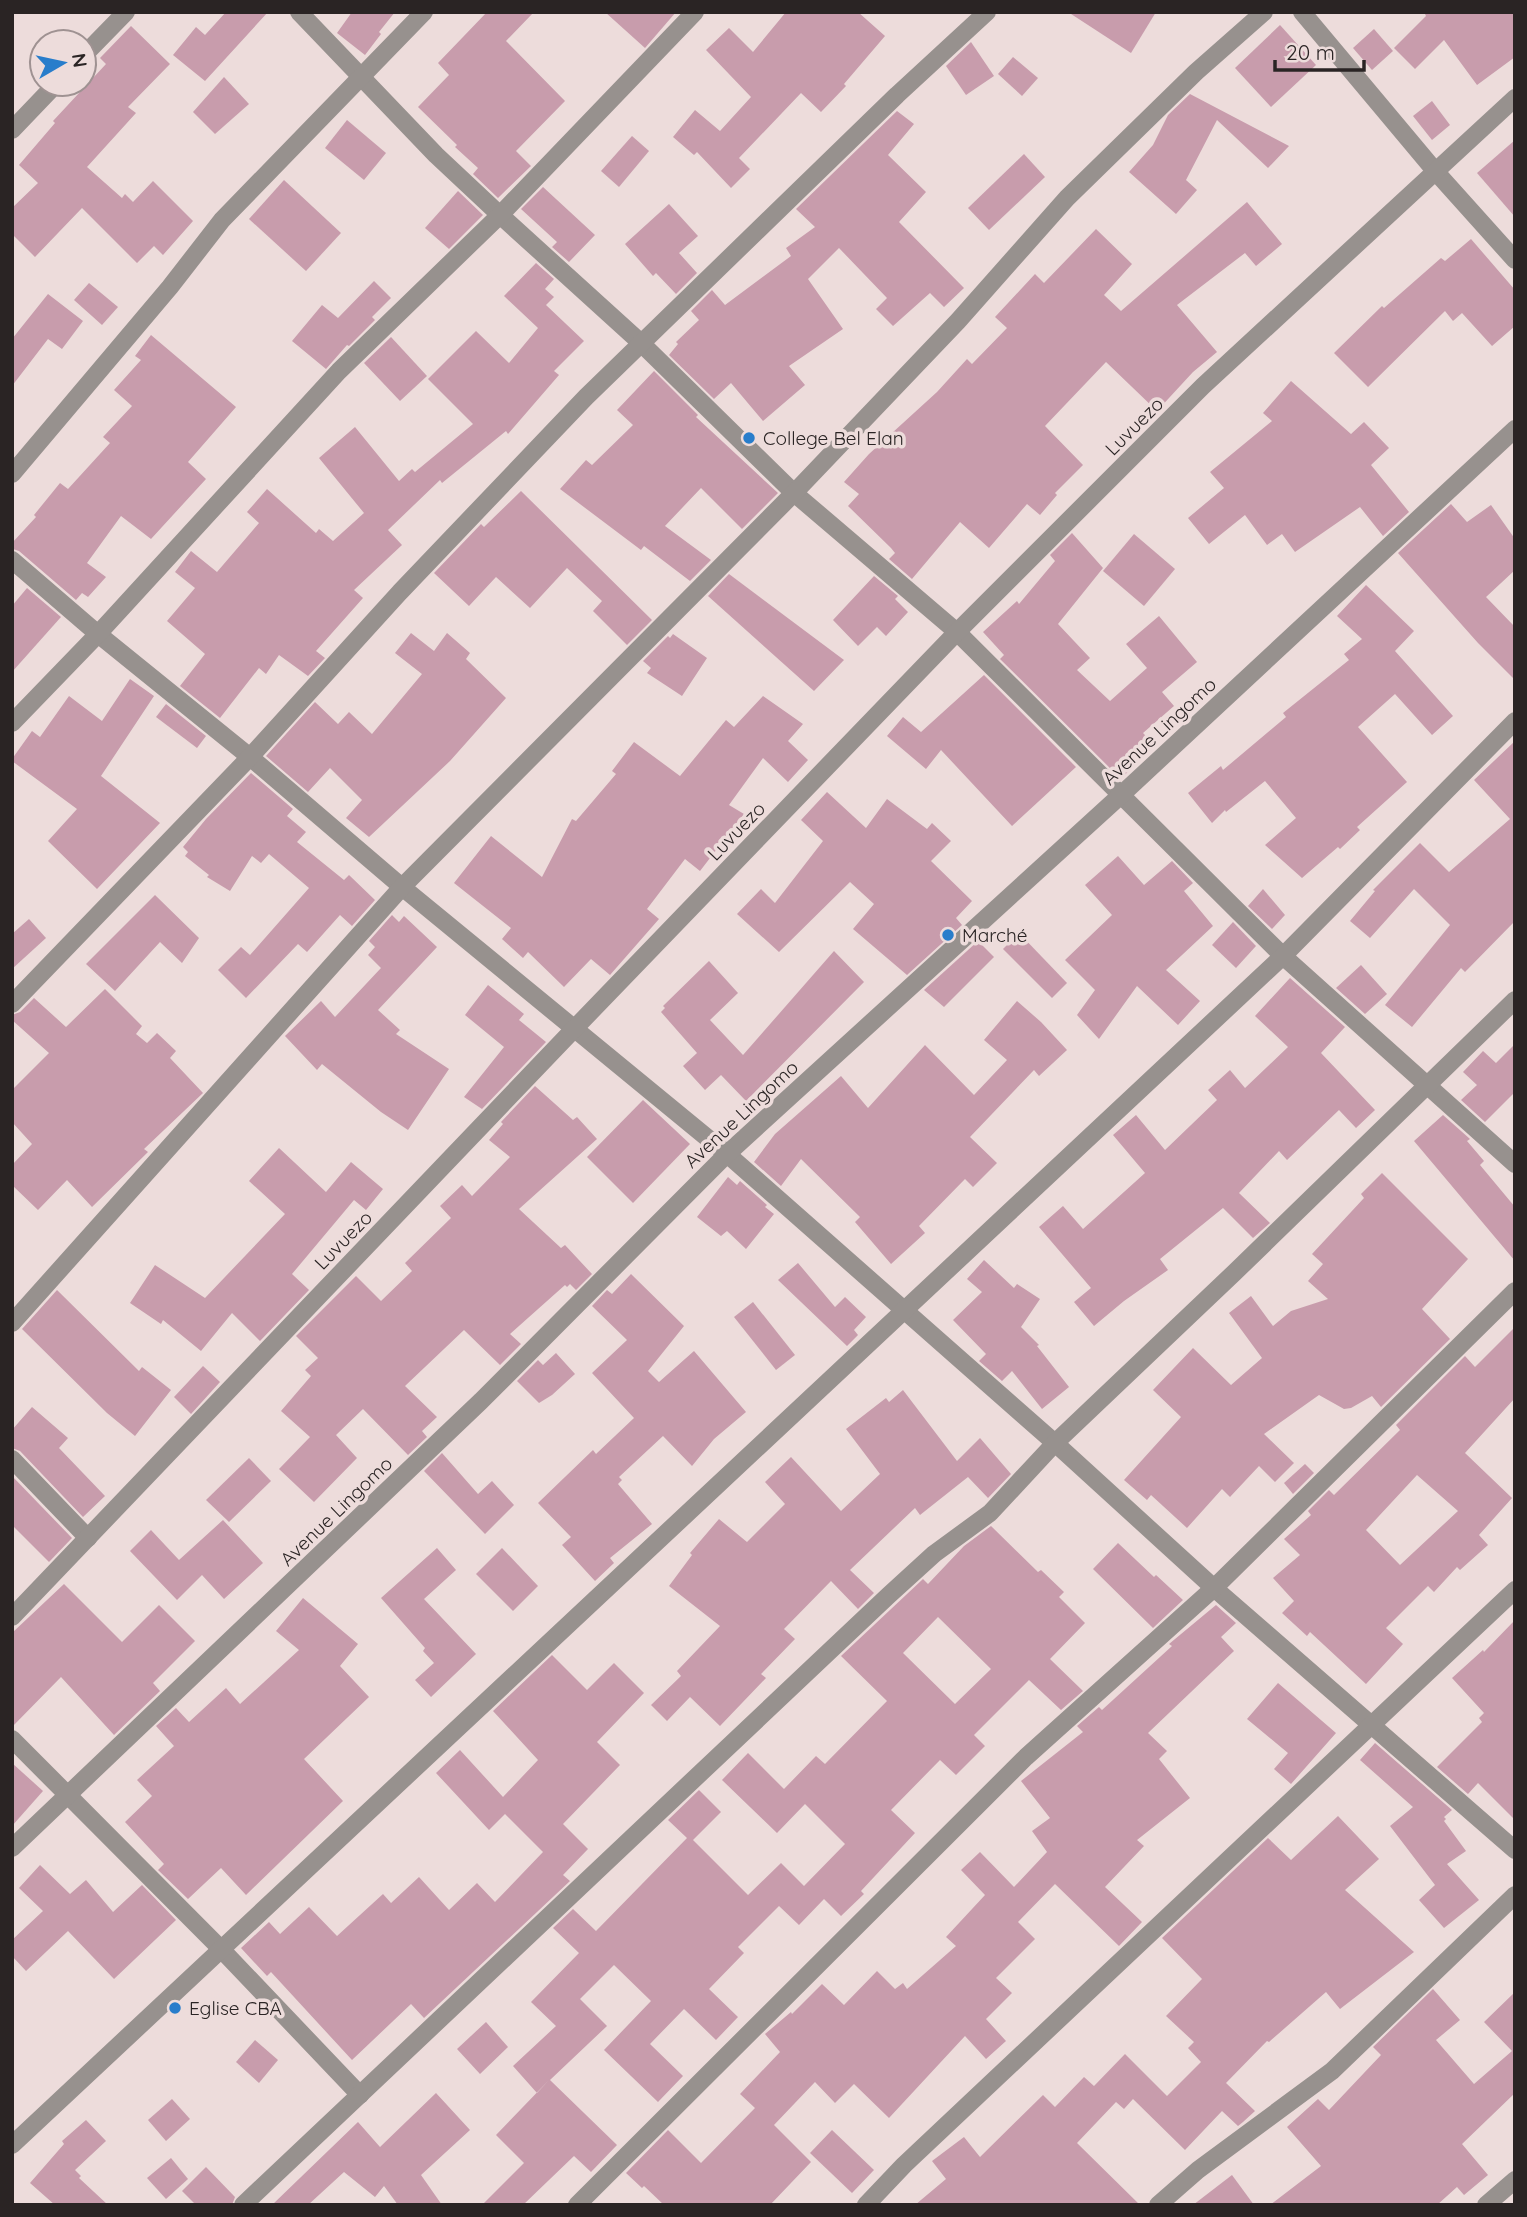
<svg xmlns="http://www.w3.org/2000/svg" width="1527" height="2217" font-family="Quicksand,sans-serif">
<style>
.building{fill:#c89cac;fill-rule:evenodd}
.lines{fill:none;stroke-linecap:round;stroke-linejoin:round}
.minor{stroke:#97918e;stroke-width:18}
.poi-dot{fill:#287dcb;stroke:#eddcdb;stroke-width:2.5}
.labels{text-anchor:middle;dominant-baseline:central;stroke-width:7;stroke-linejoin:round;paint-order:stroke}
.street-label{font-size:19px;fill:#2a2424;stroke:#eddcdb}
.poi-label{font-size:19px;fill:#2a2424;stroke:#eddcdb;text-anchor:start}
</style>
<rect width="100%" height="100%" fill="#eddcdb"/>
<!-- building -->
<g class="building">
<polygon points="226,12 268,12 205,81 173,55 196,27 205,35"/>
<polygon points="352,12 395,12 379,32 381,34 365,55 337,33"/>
<polygon points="487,12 534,12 506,41 565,101 516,151 531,166 498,198 473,174 478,168 455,147 457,145 418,107 449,75 438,63"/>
<polygon points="605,12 676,12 645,48"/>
<polygon points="786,12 858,12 885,36 844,84 846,86 821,112 801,93 739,158 750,169 731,188 697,152 694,155 673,137 695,110 720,131 751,97 706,50 729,28 753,52"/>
<polygon points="1068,12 1156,12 1131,53"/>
<polygon points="1424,12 1515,12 1515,57 1477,85 1444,40 1415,69 1394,48 1426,16"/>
<polygon points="1280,25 1316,65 1271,107 1235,68"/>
<polygon points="131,26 170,64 128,107 136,113 87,167 122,198 125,194 133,202 153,181 193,221 163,255 154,246 137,263 82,208 35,257 12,234 12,208 38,183 19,165 55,123 53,121 106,64 100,58"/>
<polygon points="1374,29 1393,51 1372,70 1353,48"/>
<polygon points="971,42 994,76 966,95 946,66"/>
<polygon points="1013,57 1038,78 1022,96 998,74"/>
<polygon points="224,77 249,104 215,134 193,112"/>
<polygon points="1190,94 1289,146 1268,168 1217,120 1186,180 1197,190 1176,214 1129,172 1153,145 1168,115"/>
<polygon points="1432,101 1450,125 1432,140 1413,116"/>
<polygon points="897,111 914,124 888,155 926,192 899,222 964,288 944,307 930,293 893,326 876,309 887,298 839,248 808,279 843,329 789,366 805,385 763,421 731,383 714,399 669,355 678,344 676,342 699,320 691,311 712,290 725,305 791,256 786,248 815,227 796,209"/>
<polygon points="347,120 386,153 364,180 325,148"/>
<polygon points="632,136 649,151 619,187 601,171"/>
<polygon points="1515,140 1515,217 1477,173"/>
<polygon points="1024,154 1045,177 989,230 968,208"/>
<polygon points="284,180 341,233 306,271 249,219"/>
<polygon points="543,187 595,235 569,262 552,247 557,242 521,209"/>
<polygon points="458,191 483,215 449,249 425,228"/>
<polygon points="1247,202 1282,244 1256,266 1245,253 1177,305 1217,352 1193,372 1157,411 1106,362 1045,426 1083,465 1055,493 1057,495 1040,515 1027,504 989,548 960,522 912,579 889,559 895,553 891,548 848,506 859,494 844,482 869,454 937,392 967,359 972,364 1007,328 995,317 1035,274 1044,283 1096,229 1132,264 1104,295 1121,311"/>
<polygon points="669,204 698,236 679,253 697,273 676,294 656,273 653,276 625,244"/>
<polygon points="1471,239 1515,290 1515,326 1492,346 1462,313 1453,321 1445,311 1368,387 1334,353 1382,306 1384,308 1441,258 1445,261"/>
<polygon points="536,263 554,279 545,289 554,297 546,305 584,341 554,371 559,375 508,434 506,431 442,483 440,480 388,530 402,545 354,590 363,598 316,651 325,658 308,676 279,655 266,674 259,668 220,718 180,686 205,654 167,621 195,588 175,572 191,551 217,572 259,523 247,512 267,489 316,533 319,529 333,541 364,513 319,458 355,427 399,481 412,469 415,472 473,424 428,379 476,331 509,363 538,328 504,296"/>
<polygon points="374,281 391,298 372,317 375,320 349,346 347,345 326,369 292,341 322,305 338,318"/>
<polygon points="89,283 118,307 102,325 74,300"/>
<polygon points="48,294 83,321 62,349 48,339 12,386 12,339"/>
<polygon points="151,335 236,407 188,462 206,479 151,539 121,516 87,563 106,577 88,597 82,593 76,600 19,551 13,549 12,543 36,517 34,515 60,483 68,489 110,443 103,437 132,406 114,390 141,360 135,356"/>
<polygon points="391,337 427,376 400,401 364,363"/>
<polygon points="654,371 698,415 696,417 778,493 742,529 701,488 665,526 711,560 690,581 644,546 641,550 560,489 586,460 592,465 633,425 617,410"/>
<polygon points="1291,381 1351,434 1364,422 1389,448 1371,465 1409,512 1383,536 1360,507 1295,552 1282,534 1267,545 1245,515 1209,544 1188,518 1224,488 1210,472 1272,421 1263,413"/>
<polygon points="521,491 652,620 627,645 593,611 602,601 567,568 530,608 496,577 469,606 434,573 481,524 484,527"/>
<polygon points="1451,504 1467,522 1491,505 1515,539 1515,570 1486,597 1515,627 1515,680 1478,643 1398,553"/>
<polygon points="1072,533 1103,568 1058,624 1090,658 1077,670 1110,701 1147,668 1126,644 1159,616 1197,662 1162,692 1174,706 1143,733 1154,744 1121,779 1000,659 1004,655 983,632 1017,601 1019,604 1055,561 1050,555"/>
<polygon points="1134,534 1175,569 1144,606 1103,571"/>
<polygon points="729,574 844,660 814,691 708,596"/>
<polygon points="874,576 898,596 895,599 908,612 886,636 877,627 858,646 833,620"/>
<polygon points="1366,585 1414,631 1395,651 1453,716 1432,735 1395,694 1358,727 1407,782 1357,827 1360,830 1340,849 1338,847 1302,878 1265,845 1296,818 1265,781 1226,812 1225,810 1212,823 1188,793 1221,766 1223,770 1286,717 1283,713 1349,660 1344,654 1362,639 1337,616"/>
<polygon points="27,588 61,617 12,672 12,606"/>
<polygon points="411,633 434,651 447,633 470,653 466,659 506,698 450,761 369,837 346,818 362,800 330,768 308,792 266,756 315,702 338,724 349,712 372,734 422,674 395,653"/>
<polygon points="673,634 707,658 682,696 647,673 651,668 643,661 668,636 670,638"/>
<polygon points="984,675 1076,767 1012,826 941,750 926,769 887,736 903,717 921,732"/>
<polygon points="130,679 154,696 101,776 160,823 97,889 48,841 77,809 12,761 12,759 32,731 40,737 69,696 102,721"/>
<polygon points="763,696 803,724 788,741 808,760 788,782 763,758 729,805 744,814 700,871 685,859 647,909 659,919 610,975 591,959 564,987 528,952 523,958 502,939 511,928 454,883 491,836 542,877 572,819 576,821 616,774 612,771 634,742 680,776 726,720 734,727"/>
<polygon points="166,704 206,736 197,748 156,717"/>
<polygon points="1515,741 1515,921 1465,972 1461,968 1412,1027 1385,1005 1450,925 1414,889 1370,938 1350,921 1375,891 1373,890 1420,843 1449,872 1510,819 1474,780"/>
<polygon points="251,773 293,809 287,816 306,832 297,842 344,880 349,875 375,900 352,926 340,915 307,952 298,944 246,998 218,970 241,947 250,955 309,888 269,854 261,863 252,856 230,891 207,877 209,875 185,856 188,852 183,847 206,819"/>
<polygon points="827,792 866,828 887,799 927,829 932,823 951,841 931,861 972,901 956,918 962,925 907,975 853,929 874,904 850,882 779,952 737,914 761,889 775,903 823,841 801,820"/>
<polygon points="1118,856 1144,885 1172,861 1193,883 1184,891 1213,926 1166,970 1200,1001 1178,1025 1137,986 1099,1039 1077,1015 1095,990 1065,960 1112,915 1085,885"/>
<polygon points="1263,889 1285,915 1272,929 1248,906"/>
<polygon points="155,895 199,938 182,963 160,942 115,991 86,964"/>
<polygon points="392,915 399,922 404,916 437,947 378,1010 400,1030 396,1034 449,1069 408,1130 381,1112 322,1064 317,1070 285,1036 321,1001 335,1017 381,968 368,955 375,947 369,941"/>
<polygon points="29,919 46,938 12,969 12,934"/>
<polygon points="1233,922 1256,946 1236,968 1212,945"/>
<polygon points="1019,933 1067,983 1052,998 1003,949"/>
<polygon points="978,941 994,957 944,1007 924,990"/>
<polygon points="834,951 864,982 746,1101 721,1075 705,1090 683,1066 697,1053 661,1012 665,1008 663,1006 709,961 738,993 710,1020 743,1055"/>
<polygon points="1361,965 1387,994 1365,1014 1336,988"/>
<polygon points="1290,978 1345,1027 1321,1053 1375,1110 1356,1128 1339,1110 1287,1160 1279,1151 1239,1193 1270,1223 1253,1238 1223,1208 1160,1259 1168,1270 1124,1301 1094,1326 1074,1302 1091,1288 1039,1227 1063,1206 1083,1229 1145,1173 1113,1135 1136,1115 1165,1150 1217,1100 1208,1090 1230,1070 1245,1088 1288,1047 1255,1016"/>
<polygon points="488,985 524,1014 519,1020 546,1042 482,1109 464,1097 504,1047 465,1015"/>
<polygon points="105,989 142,1026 136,1034 147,1043 157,1033 176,1051 170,1058 203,1093 144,1149 148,1152 92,1207 67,1180 38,1210 12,1185 12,1165 32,1144 12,1122 12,1090 49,1053 12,1020 12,1015 20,1012 34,998 66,1027"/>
<polygon points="1017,1001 1041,1022 1067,1050 1039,1076 1034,1070 970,1137 997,1163 973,1187 965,1179 919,1226 925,1233 891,1264 855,1222 860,1217 801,1159 781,1186 754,1162 775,1134 841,1076 868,1108 925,1045 974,1095 1007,1060 984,1040"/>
<polygon points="1515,1044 1515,1092 1485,1122 1461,1100 1477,1085 1463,1072 1483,1051 1496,1063"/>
<polygon points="535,1086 573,1120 577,1117 597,1139 519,1209 561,1248 565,1245 592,1274 576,1290 570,1284 567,1287 565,1285 510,1334 521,1344 500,1365 464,1330 405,1386 437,1417 422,1431 427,1437 408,1455 363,1409 336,1435 357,1458 314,1502 279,1469 310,1437 281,1411 311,1376 305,1370 318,1358 296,1336 356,1276 381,1301 412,1271 405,1263 451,1218 440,1206 462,1185 472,1196 510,1157 489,1140 503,1124 501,1122"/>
<polygon points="643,1100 690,1144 633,1203 587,1157"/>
<polygon points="1443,1115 1470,1139 1467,1141 1484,1161 1480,1165 1515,1207 1515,1261 1414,1141"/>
<polygon points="279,1148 326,1192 351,1162 383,1189 366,1210 354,1200 292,1274 309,1290 260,1341 232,1313 201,1351 163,1320 161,1324 130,1303 155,1265 205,1298 285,1214 249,1181"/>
<polygon points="1382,1173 1468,1259 1422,1309 1450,1339 1381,1407 1372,1396 1351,1408 1344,1409 1319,1395 1264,1434 1294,1463 1275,1482 1259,1466 1230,1497 1222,1489 1187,1528 1151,1495 1147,1500 1124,1480 1181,1417 1153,1390 1193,1348 1231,1385 1262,1358 1229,1313 1251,1296 1273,1326 1291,1311 1328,1299 1308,1281 1323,1264 1312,1254 1364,1198 1361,1194"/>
<polygon points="728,1177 737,1185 740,1181 767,1205 765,1207 774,1214 746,1249 727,1231 721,1236 697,1217"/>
<polygon points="984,1260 1014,1288 1017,1284 1040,1299 1021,1327 1039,1345 1037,1346 1069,1387 1042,1409 1012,1371 1002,1381 979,1361 986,1354 953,1320 982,1292 967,1279"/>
<polygon points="798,1263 835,1307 845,1297 866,1317 854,1330 858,1335 847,1346 778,1280"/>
<polygon points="631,1274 684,1326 648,1371 659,1382 694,1351 746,1412 714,1439 692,1466 663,1436 619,1477 622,1480 618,1484 652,1524 610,1558 614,1563 595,1581 562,1545 571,1537 538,1503 593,1450 596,1454 634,1418 592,1373 627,1340 592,1306 607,1290 612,1294"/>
<polygon points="57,1290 139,1371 142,1367 171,1390 135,1436 107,1413 22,1329"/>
<polygon points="753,1302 795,1355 776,1370 734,1317"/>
<path d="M 1515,1327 L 1515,1398 L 1465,1453 L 1512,1498 L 1479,1535 L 1488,1545 L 1460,1570 L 1457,1567 L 1434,1592 L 1428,1586 L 1386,1628 L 1403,1644 L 1366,1684 L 1310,1632 L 1307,1636 L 1282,1613 L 1294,1601 L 1273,1578 L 1300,1555 L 1284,1539 L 1311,1515 L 1308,1511 L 1329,1490 L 1334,1495 L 1400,1430 L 1396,1425 L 1465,1356 L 1475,1367 ZM 1417,1475 L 1458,1511 L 1400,1565 L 1366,1530 Z"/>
<polygon points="556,1353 575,1374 552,1395 539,1403 517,1381 538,1360 543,1365"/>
<polygon points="203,1366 220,1382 191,1414 174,1397"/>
<polygon points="903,1390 957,1461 980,1438 1011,1474 988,1498 968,1477 920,1515 915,1508 850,1570 874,1593 858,1609 831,1581 784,1629 795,1639 761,1674 766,1678 720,1726 690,1697 667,1721 651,1705 681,1676 677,1671 720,1626 669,1586 692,1555 690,1553 719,1519 747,1542 785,1504 765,1482 791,1457 841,1511 880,1474 846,1429 886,1398 889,1402"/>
<polygon points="32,1407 68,1438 59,1448 105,1496 83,1517 20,1451 12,1448 12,1430"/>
<polygon points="442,1453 478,1494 492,1481 514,1505 485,1534 424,1471"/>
<polygon points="249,1458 271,1481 229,1522 206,1500"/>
<polygon points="1305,1464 1314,1473 1293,1494 1284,1483"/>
<polygon points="12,1476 72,1538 49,1562 12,1525"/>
<polygon points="223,1520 263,1563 224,1599 202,1575 177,1600 130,1551 151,1530 179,1560"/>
<path d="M 991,1526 L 1038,1572 L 1041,1570 L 1064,1592 L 1059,1597 L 1085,1623 L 1050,1659 L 1083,1691 L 1061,1710 L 1029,1680 L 974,1735 L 985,1746 L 956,1775 L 940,1760 L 891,1810 L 915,1833 L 861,1891 L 864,1894 L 841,1916 L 824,1899 L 799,1925 L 779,1906 L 738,1947 L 744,1953 L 709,1989 L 738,2017 L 716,2040 L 684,2009 L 650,2044 L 683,2076 L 658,2102 L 604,2050 L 651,2001 L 614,1965 L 580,1999 L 607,2026 L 550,2080 L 617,2145 L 591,2172 L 574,2156 L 523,2205 L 482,2205 L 524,2163 L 496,2135 L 549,2080 L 537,2093 L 513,2066 L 556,2026 L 531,2002 L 579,1953 L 553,1928 L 573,1909 L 596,1931 L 687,1838 L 668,1820 L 699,1790 L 721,1812 L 693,1840 L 748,1895 L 781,1863 L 804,1886 L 845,1844 L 805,1804 L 777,1833 L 722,1780 L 748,1753 L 784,1789 L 816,1756 L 825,1764 L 887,1701 L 841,1656 L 923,1579 L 928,1584 L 964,1546 ZM 938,1617 L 991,1669 L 955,1704 L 903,1653 Z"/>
<polygon points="1118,1543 1154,1577 1156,1575 1183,1600 1153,1628 1093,1569"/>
<polygon points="437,1548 456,1570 424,1599 476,1654 431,1697 415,1680 434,1663 423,1651 425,1648 381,1598"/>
<polygon points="502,1548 538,1586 513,1611 476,1574"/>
<polygon points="64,1584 122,1642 159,1605 195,1641 153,1683 160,1691 114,1735 61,1677 12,1727 12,1633"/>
<polygon points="303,1598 358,1644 340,1666 369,1697 304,1759 343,1801 246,1895 221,1868 188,1899 158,1870 164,1864 125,1822 152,1796 137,1780 174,1746 156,1726 176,1708 189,1722 226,1688 240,1704 299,1650 276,1631"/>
<polygon points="1216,1605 1236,1623 1221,1637 1234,1651 1148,1733 1167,1751 1159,1759 1190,1798 1137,1840 1144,1846 1105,1887 1142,1922 1119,1946 1055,1884 1018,1922 1035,1939 996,1978 1012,1993 986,2019 1006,2041 986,2059 965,2036 889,2118 854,2084 835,2103 815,2082 774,2125 811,2162 770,2205 664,2205 644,2186 642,2188 626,2173 668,2130 701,2163 755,2108 740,2094 780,2052 765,2034 791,2012 792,2014 822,1984 844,2005 877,1971 895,1989 903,1983 907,1989 956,1946 946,1937 985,1895 961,1870 980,1852 1014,1887 1047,1852 1032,1831 1050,1818 1021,1781 1083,1732 1077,1726 1099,1707 1102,1710 1172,1646 1169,1644"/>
<polygon points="1515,1620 1515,1820 1478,1783 1468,1794 1437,1767 1482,1722 1479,1718 1484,1713 1452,1678 1483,1650 1484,1652"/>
<polygon points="552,1655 587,1690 614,1663 644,1693 597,1742 620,1765 563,1824 588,1849 563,1875 570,1881 424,2018 411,2004 352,2060 271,1972 267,1976 241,1948 269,1922 280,1934 309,1907 337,1936 383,1894 391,1903 419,1877 449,1910 477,1883 495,1902 543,1852 505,1814 489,1830 436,1773 460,1750 503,1797 538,1760 493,1711"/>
<polygon points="1278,1683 1336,1733 1291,1784 1274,1769 1288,1753 1247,1719"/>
<polygon points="1375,1743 1452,1810 1444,1817 1446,1819 1444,1821 1466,1851 1447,1864 1479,1900 1444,1928 1419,1900 1435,1885 1390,1826 1413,1807 1360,1760"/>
<polygon points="12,1763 43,1791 12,1826"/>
<polygon points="1338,1816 1379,1859 1345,1890 1414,1952 1340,2009 1326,1992 1269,2042 1267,2041 1226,2083 1255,2111 1243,2122 1238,2126 1222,2111 1185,2150 1133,2099 1124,2109 1116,2102 1077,2143 1140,2205 915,2205 946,2179 932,2161 964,2137 980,2157 1043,2095 1055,2107 1084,2077 1094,2086 1125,2054 1167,2096 1201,2062 1188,2048 1194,2042 1166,2016 1202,1979 1162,1938 1268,1838 1291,1860"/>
<polygon points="40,1865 70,1894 86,1880 113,1912 142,1885 176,1920 114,1979 68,1931 26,1971 12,1956 12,1940 43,1911 19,1888"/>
<polygon points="1433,1989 1460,2020 1436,2040 1474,2084 1512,2051 1484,2022 1515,1992 1515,2093 1462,2144 1488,2175 1464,2195 1457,2187 1437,2205 1270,2205 1321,2166 1287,2127 1318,2099 1329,2110 1381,2055 1373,2047"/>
<polygon points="486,2022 508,2047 480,2074 457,2049"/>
<polygon points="255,2040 278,2060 259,2083 236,2062"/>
<polygon points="436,2093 470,2130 421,2175 442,2205 398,2205 384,2186 375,2197 344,2172 308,2205 272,2205 358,2122 380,2147"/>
<polygon points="172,2099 190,2119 166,2141 148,2120"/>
<polygon points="86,2120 106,2141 75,2170 81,2176 79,2178 108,2205 55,2205 30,2183 64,2144 62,2141"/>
<polygon points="832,2130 874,2170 852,2193 810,2153"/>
<polygon points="171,2158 188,2179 166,2199 147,2178"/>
<polygon points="206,2167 235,2197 232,2205 196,2205 182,2191"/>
<polygon points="1232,2175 1254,2205 1193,2205"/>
</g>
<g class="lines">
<!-- minor -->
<g class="minor">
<polyline points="299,12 436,155 500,215 640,342 794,493 957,632 1283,956 1515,1164"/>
<polyline points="1302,12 1436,172 1515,260"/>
<polyline points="84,55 126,12"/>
<polyline points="12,130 56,84"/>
<polyline points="12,474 170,287 222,220 424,12"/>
<polyline points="12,560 98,634 250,757 402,887 727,1154 1055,1443 1214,1588 1515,1850"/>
<polyline points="12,723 98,634 339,371 500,215 695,12"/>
<polyline points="12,1004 250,757 400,592 586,397 897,95 987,12"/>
<polyline points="12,1323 402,887 794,493 958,321 1067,198 1196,72 1264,12"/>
<polyline points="12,1459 88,1538"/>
<polyline points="12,1617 574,1029 957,632 1203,386 1515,98"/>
<polyline points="12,1739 221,1949 360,2095"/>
<polyline points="12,1848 481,1401 727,1154 1121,795 1515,429"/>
<polyline points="12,2145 1283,956 1515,721"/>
<polyline points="243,2205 889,1595 934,1554 990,1513 1055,1443 1234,1273 1515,1000"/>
<polyline points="577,2205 1026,1757 1214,1588 1515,1291"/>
<polyline points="866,2205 904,2165 1515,1590"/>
<polyline points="1158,2205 1198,2170 1332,2071 1515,1895"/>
<polyline points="1486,2205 1515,2180"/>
</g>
</g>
<!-- markers -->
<g class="poi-dot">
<circle cx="749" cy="438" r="7"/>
<circle cx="948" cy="935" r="7"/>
<circle cx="175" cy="2008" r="7"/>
</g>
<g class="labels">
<!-- street labels -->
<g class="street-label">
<text transform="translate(1134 426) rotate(-45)">Luvuezo</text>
<text transform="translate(1159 731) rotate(-43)">Avenue Lingomo</text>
<text transform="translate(736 831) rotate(-46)">Luvuezo</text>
<text transform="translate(741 1114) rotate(-43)">Avenue Lingomo</text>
<text transform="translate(343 1240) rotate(-46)">Luvuezo</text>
<text transform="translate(336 1511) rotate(-44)">Avenue Lingomo</text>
</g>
<!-- poi labels -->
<g class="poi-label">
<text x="763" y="438">College Bel Elan</text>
<text x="962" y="935">Marché</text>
<text x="189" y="2008">Eglise CBA</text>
</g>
</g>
<!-- border -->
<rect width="1527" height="2217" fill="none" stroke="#2a2424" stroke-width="28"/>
<!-- north arrow -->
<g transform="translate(63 63) rotate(81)"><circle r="33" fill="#eddcdb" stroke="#9f9292" stroke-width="2"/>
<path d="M0-5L12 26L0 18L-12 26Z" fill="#287dcb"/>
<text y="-10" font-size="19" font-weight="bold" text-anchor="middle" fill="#2a2424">N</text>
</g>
<!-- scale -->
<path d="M1275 60v10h89v-10" fill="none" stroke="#2a2424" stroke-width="3.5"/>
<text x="1286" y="60" font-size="21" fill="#2a2424" stroke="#eddcdb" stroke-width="5" paint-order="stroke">20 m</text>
</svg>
